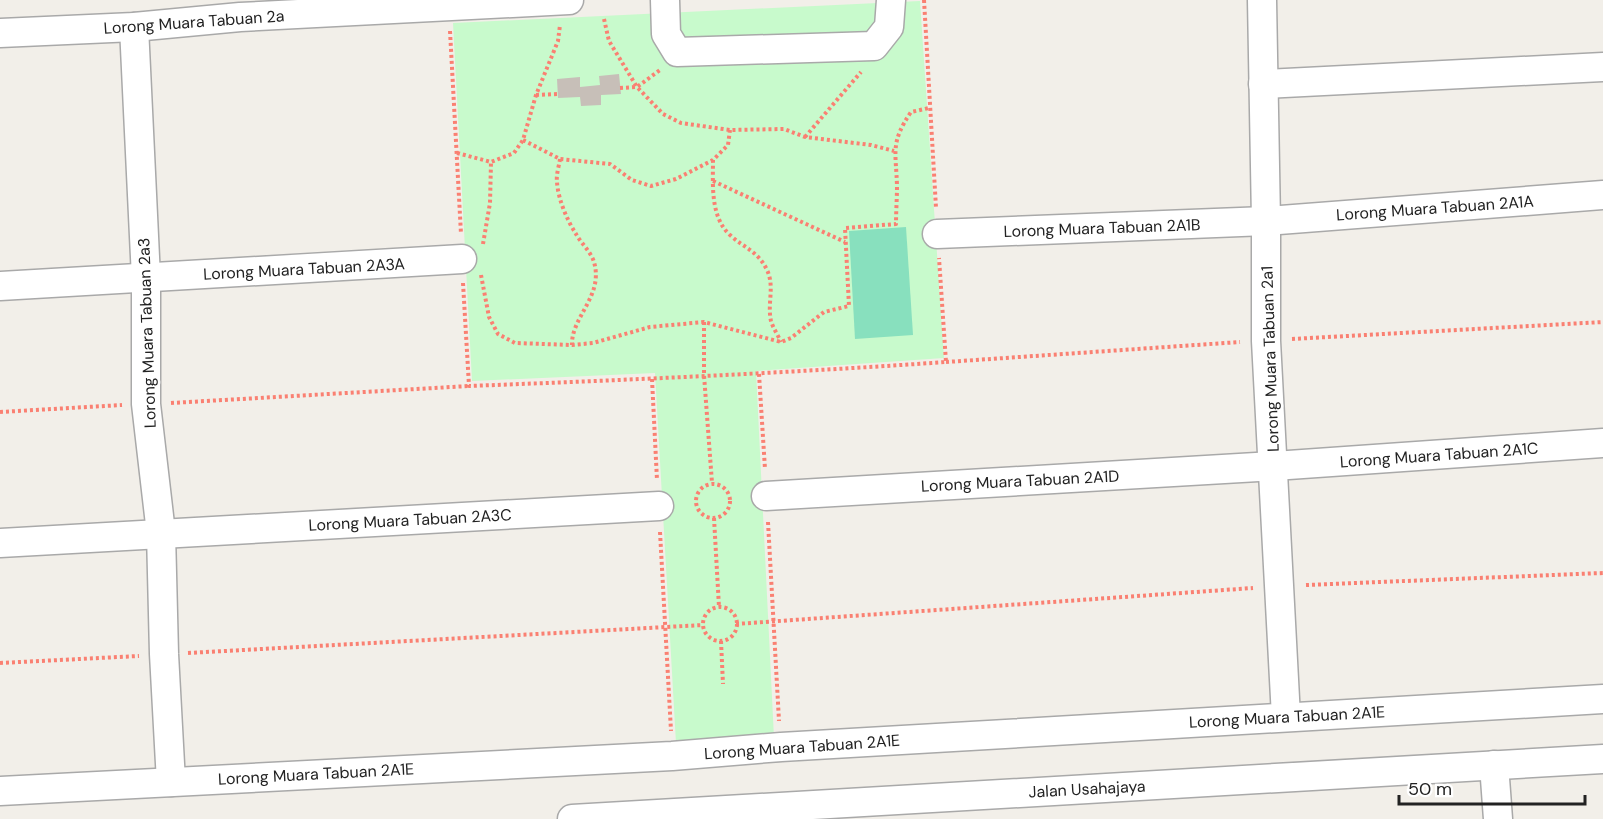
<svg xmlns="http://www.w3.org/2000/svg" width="1603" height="819" font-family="'DM Sans',sans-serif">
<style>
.park{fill:#c8facc}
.pitch{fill:#88e0be}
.building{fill:#c7bfb8}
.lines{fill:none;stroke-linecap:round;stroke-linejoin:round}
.minor-casing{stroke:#a9a9a9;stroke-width:31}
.path{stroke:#fa8072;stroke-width:4;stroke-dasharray:3 3;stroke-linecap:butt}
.minor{stroke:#fff;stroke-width:28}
.labels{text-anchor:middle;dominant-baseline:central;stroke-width:5;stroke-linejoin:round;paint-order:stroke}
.street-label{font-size:16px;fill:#222;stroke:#fff}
</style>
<rect width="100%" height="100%" fill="#f2efe9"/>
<!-- park -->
<polygon class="park" points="920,1 944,358 756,371 774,738 676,743 655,373 472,381 453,23"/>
<!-- pitch -->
<polygon class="pitch" points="906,227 913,335 855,339 849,231"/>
<!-- building -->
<polygon class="building" points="619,74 621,94 601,95 601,105 581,106 580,97 558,98 557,79 580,77 580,87 600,85 599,76"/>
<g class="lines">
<defs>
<g id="minor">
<polyline points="665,0 666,34 677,52 874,46 889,27 891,0"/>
<polyline points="1262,0 1266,221 1266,341 1286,717"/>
<polyline points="134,27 146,278 146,404 161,533 164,654 171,782"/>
<polyline points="0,33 134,27 240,17 569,0"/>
<polyline points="1263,84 1603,67"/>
<polyline points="937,234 1266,221 1603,195"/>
<polyline points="0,286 462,259"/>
<polyline points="766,496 1274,466 1603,443"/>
<polyline points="0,543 659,506"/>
<polyline points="1494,765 1498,819"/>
<polyline points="0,791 672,756 781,747 1603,699"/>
<polyline points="572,819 1603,759"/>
</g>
</defs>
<!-- minor casing -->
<use href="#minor" class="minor-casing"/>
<!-- path -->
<g class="path">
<polyline points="924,0 936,208"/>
<polyline points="604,19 609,41 637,87 663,114 681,123 730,130 784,129 805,137 871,145 894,151"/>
<polyline points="450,31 461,234"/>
<polyline points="620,88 637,87 660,70"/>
<polyline points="536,95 558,94"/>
<polyline points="805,137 861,72"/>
<polyline points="523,140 560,159 610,164 632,180 651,186 676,179 713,160 728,145 730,130"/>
<polyline points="457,153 491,162 514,153 523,140 536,95 558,41 560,25"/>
<path d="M 560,159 C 559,166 556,175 557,182 C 558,199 567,220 576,234 C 581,243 591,252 594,262 C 604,296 571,317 572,345"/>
<path d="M 713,160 C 713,184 710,217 730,235 C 744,248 758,251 767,270 C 775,287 767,303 771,321 C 773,328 778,335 781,342"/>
<polyline points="713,181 845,242"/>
<polyline points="483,244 490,203 491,162"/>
<path d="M 481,275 L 489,317 L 498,334 L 515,343 L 572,345 L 593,343 L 650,327 L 704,322 L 781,342 L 791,338 L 824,312 L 849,306 L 845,228 L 896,224 C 896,212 897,198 897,186 C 896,151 890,143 911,112 L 929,108"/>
<path d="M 463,283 L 469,386 C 628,380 787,373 946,362 L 939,258"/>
<polyline points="704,322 704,375 712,483"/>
<polyline points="1292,339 1603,322"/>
<polyline points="946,362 1240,342"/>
<polyline points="759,374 765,469"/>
<polyline points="652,379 657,480"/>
<polyline points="171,403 469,386"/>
<polyline points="0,412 122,405"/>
<circle cx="713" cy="501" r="17"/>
<polyline points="714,518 719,607"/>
<polyline points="768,522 779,721"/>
<polyline points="660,532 671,731"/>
<polyline points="1306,585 1603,573"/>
<circle cx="720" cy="624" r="17"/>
<polyline points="736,624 1253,588"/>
<polyline points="721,641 723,684"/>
<polyline points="188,653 703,625"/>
<polyline points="0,663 139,656"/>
</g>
<!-- minor -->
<use href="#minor" class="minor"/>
</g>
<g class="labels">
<!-- street labels -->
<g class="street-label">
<text transform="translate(194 22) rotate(-4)">Lorong Muara Tabuan 2a</text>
<text transform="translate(1435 208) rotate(-4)">Lorong Muara Tabuan 2A1A</text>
<text transform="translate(1102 228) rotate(-2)">Lorong Muara Tabuan 2A1B</text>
<text transform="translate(304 269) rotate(-3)">Lorong Muara Tabuan 2A3A</text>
<text transform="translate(147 333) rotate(-92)">Lorong Muara Tabuan 2a3</text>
<text transform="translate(1270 359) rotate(-92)">Lorong Muara Tabuan 2a1</text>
<text transform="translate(1439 455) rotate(-4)">Lorong Muara Tabuan 2A1C</text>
<text transform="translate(1020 481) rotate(-3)">Lorong Muara Tabuan 2A1D</text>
<text transform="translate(410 520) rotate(-3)">Lorong Muara Tabuan 2A3C</text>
<text transform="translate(1287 717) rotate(-3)">Lorong Muara Tabuan 2A1E</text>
<text transform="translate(802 747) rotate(-4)">Lorong Muara Tabuan 2A1E</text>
<text transform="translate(316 774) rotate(-3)">Lorong Muara Tabuan 2A1E</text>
<text transform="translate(1087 789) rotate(-3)">Jalan Usahajaya</text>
</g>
</g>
<!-- scale -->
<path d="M1399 795v9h186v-9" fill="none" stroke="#222222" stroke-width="3"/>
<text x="1408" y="795" font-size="18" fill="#222222" stroke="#ffffff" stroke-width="4.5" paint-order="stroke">50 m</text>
</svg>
